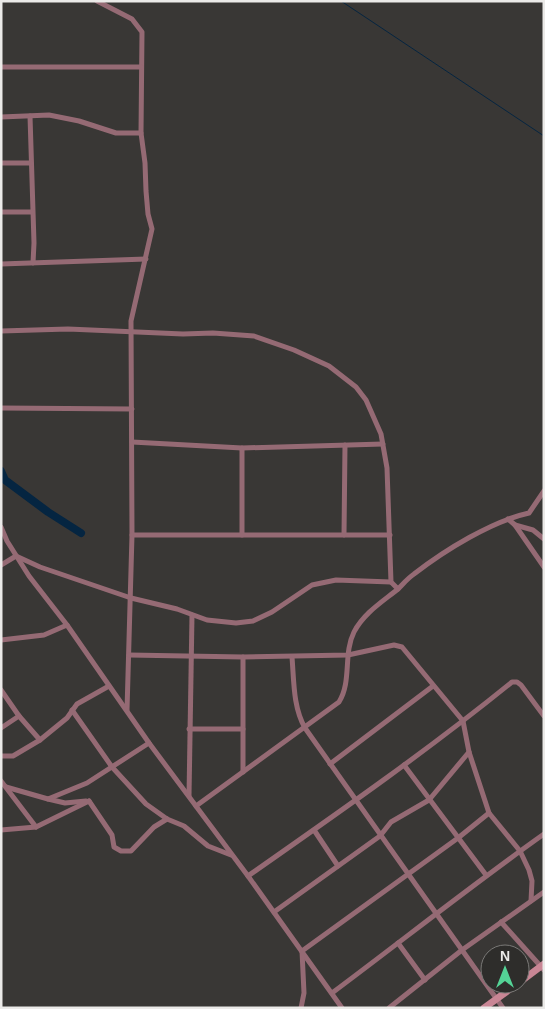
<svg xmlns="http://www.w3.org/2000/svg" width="545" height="1009" font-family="Arial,sans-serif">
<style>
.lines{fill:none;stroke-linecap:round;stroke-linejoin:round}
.stream{stroke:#052541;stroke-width:1}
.river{stroke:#052541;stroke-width:8}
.street{stroke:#956a74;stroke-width:5}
.secondary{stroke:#c98695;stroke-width:7}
</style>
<rect width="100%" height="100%" fill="#393735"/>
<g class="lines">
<!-- stream -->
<polyline class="stream" points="341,1 544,136"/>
<!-- river -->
<polyline class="river" points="1,471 5,480 48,512 81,533"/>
<!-- street -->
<g class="street">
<polyline points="97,1 132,19 142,32 141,133 145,163 146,191 148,214 152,229 131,321 132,535 127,710"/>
<polyline points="1,67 141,67"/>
<polyline points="30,116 34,243 33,263"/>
<polyline points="1,117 49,115 79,121 116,133 141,133"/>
<polyline points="1,163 31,163"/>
<polyline points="1,212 32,212"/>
<polyline points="1,264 146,259"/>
<polyline points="1,331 68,329 183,334 213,333 254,336 294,350 329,366 356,387 366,400 381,434 387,468 391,582 398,589"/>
<polyline points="1,408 132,409"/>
<polyline points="132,442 242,448 383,444"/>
<polyline points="508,519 515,525 533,530 544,539"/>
<polyline points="515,525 544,567"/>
<polyline points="1,527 7,541 29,576 67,625 149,743 248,876 342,1008"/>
<polyline points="132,535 390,535"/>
<polyline points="242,535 242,448"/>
<polyline points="344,535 345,445"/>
<polyline points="1,565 16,556 40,567 131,598 177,609 207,620 236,623 253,621 272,612 312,585 336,580 391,582"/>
<polyline points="1,640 44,635 67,625"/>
<polyline points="129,655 243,657 348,655 394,645 402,647 463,721 469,752 489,813 520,851 529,870 532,881 531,901"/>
<polyline points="243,657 243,772"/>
<path d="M 292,657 C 294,681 293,707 305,728 L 503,1008"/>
<polyline points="1,690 19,716 40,740"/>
<polyline points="72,710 112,767 146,804 167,819 184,826 208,846 231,855"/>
<polyline points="1,728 19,716"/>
<polyline points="189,729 243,729"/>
<polyline points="1,756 13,756 40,740 67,718 77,704 109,686"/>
<polyline points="330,764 433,686"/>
<polyline points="404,765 486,875"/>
<polyline points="1,781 36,827"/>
<polyline points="6,787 48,799 87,783 149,743"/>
<polyline points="189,796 192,615"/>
<polyline points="48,799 65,803 86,801"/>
<polyline points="89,801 112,835 114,847 121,851 131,851 154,827 167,819"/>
<path d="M 196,806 L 339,702 C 352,681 343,654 354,632 C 364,613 382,602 398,589 C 403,584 408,578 414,574 C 445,550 492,521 529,513 L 544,491"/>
<polyline points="1,830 36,827 89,801"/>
<polyline points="314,830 338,866"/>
<path d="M 248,876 C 338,813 427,751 512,682 L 517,682 L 521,685 L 544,716"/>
<polyline points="274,912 380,836 391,822 429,800 469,752"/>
<polyline points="501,922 544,970"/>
<polyline points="398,943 425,980"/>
<path d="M 332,993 C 403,940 472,885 544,834"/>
<polyline points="301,1008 304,993 302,951 458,838 489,813"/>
<polyline points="389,1008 462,950 544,892"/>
</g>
<!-- secondary -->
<g class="secondary">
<polyline points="520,982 544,964"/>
<polyline points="484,1008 517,984"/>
</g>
</g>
<!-- border -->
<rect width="545" height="1009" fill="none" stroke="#ebeae8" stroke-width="5"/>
<!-- north arrow -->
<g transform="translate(505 969)"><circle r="24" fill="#2e2d2b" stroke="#7a7977"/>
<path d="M0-4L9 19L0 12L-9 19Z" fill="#54d396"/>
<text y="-8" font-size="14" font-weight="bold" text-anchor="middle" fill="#ebeae8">N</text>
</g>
</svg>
